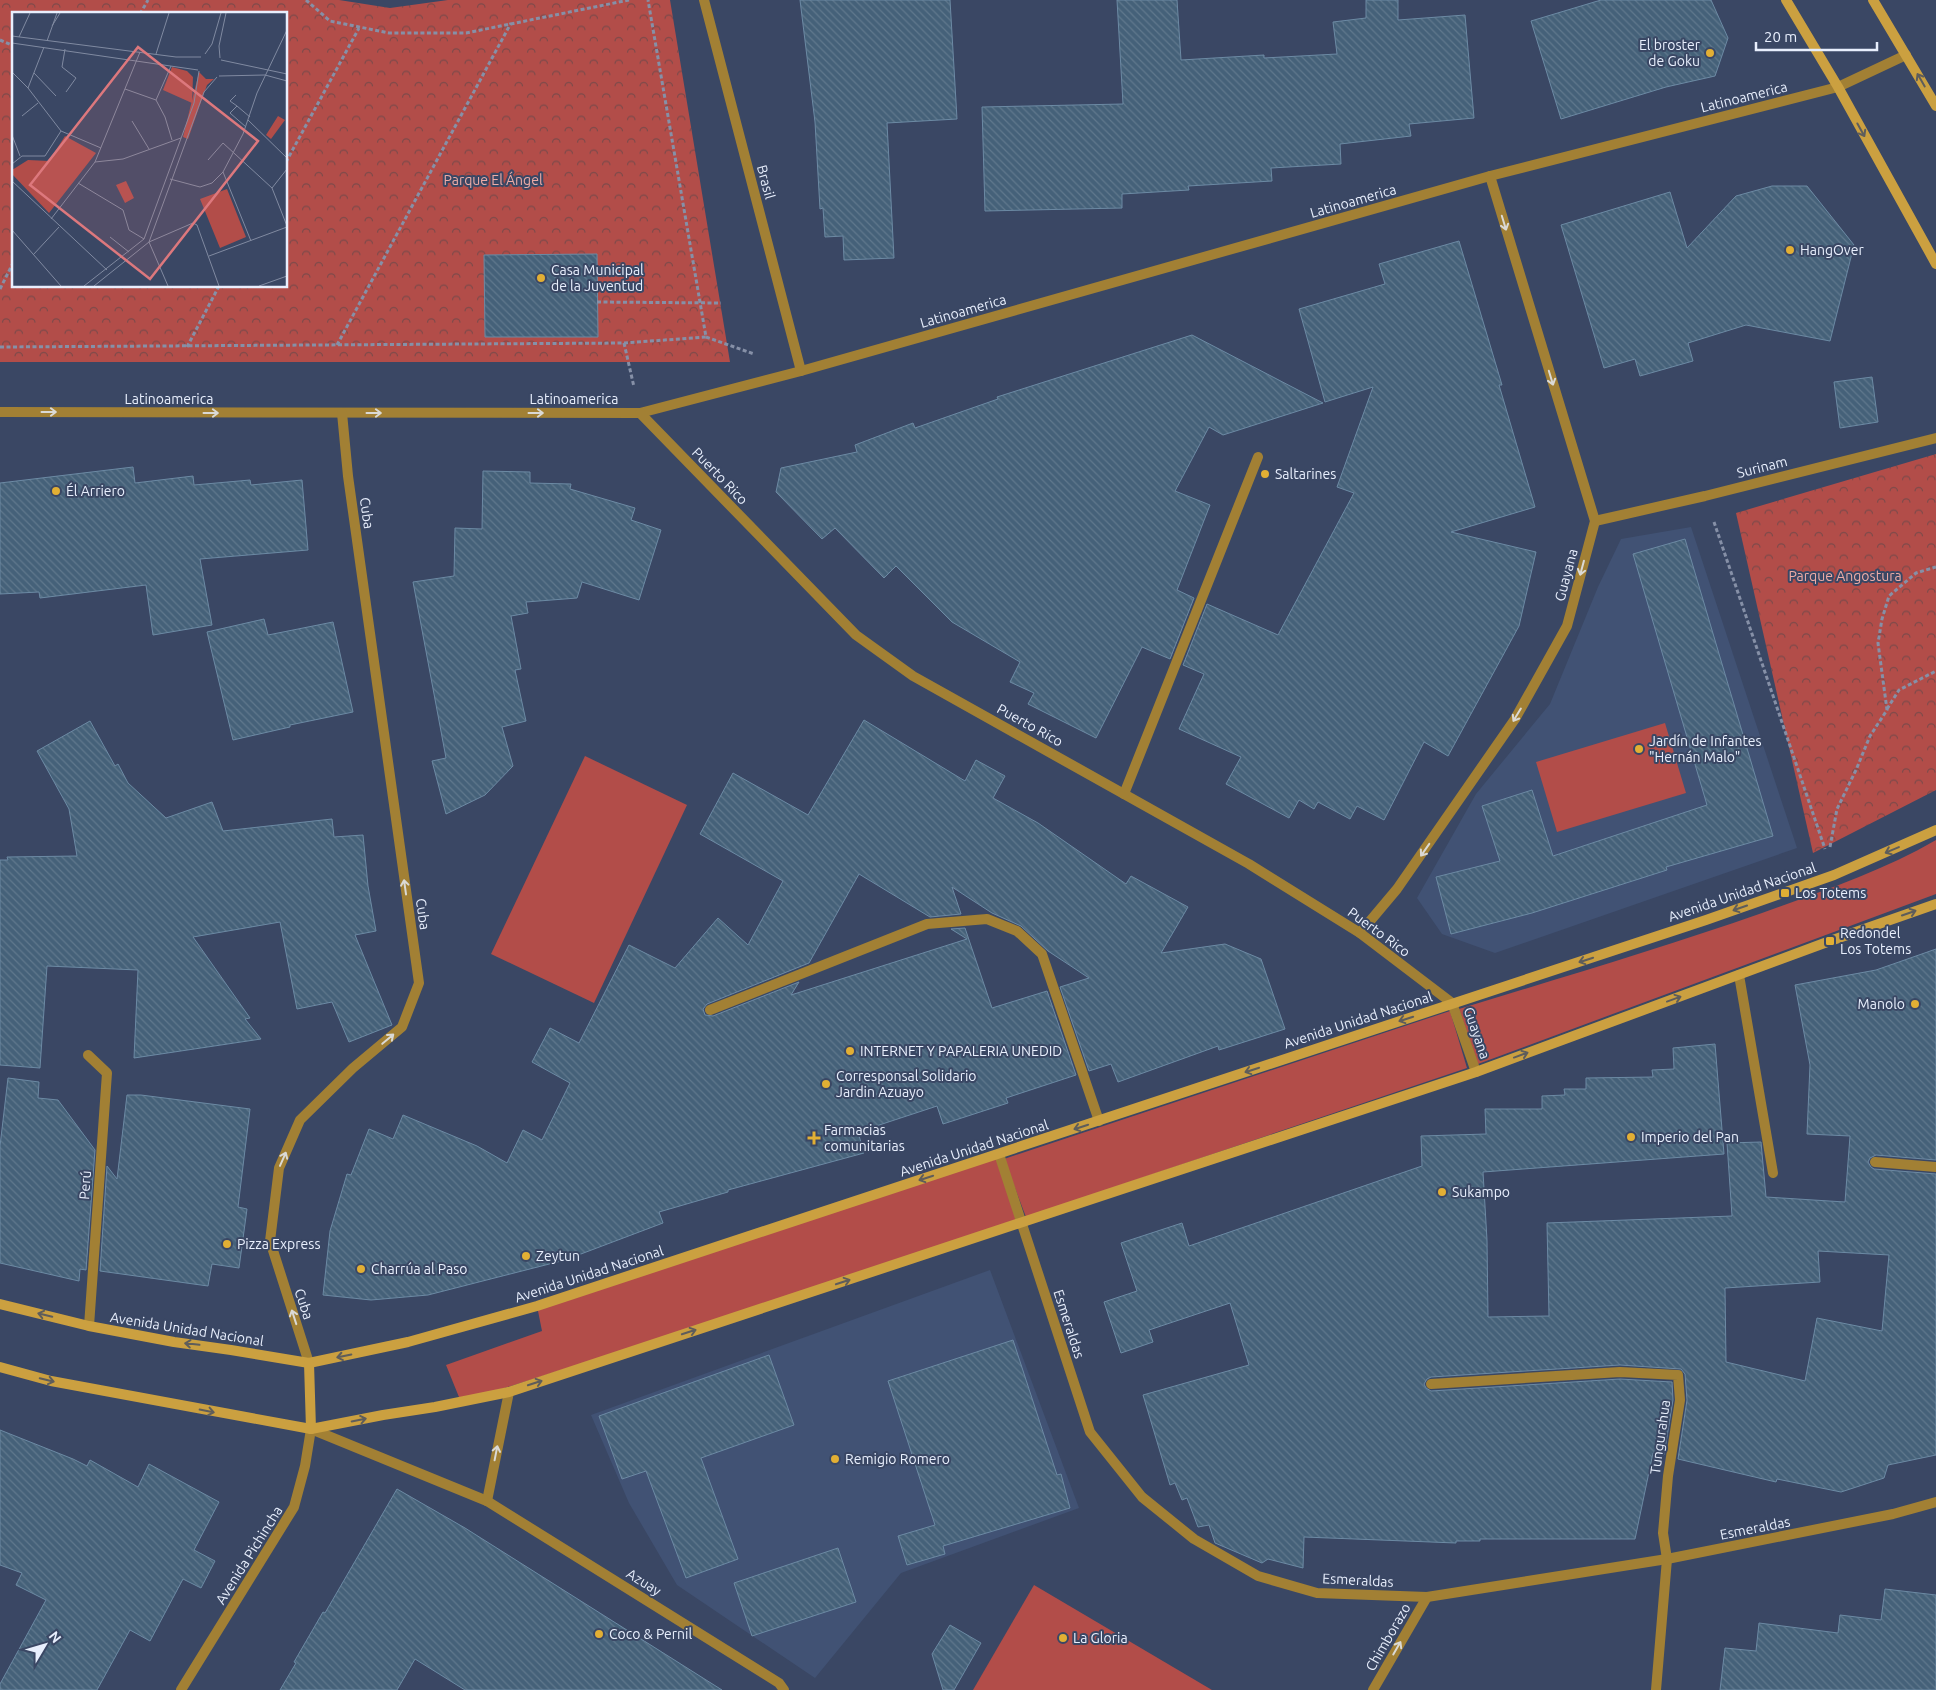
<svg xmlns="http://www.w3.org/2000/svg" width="1936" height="1690" font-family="Ubuntu,sans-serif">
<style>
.built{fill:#415274}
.grass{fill:#b24d49}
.park{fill:url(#park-crowns);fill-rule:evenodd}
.building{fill:url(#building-back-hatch);stroke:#6c8aa4;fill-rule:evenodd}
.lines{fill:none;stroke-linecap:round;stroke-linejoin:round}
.path{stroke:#8690a7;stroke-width:3;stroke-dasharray:4 2.5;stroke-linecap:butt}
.service{stroke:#a28034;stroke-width:10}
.minor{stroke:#a28034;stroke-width:10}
.tertiary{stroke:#a28034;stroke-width:10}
.secondary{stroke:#cba040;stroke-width:10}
.oneway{stroke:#5e5d5b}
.oneway2{stroke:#dad9d5}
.poi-dot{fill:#e2af34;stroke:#3a4764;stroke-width:2}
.labels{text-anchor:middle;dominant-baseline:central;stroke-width:4;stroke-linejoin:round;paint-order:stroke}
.poi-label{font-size:14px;fill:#e8effd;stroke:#3a4764;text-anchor:start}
.street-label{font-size:14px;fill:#e8effd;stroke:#3a4764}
.park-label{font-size:14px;fill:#eeaca6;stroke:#3a4764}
.inset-road{fill:none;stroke:#808aa1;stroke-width:1}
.view{fill:#dd787d;fill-opacity:0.15;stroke:#dd787d;stroke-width:2.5}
.inset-edge{fill:none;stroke:#e8effd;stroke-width:2.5}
</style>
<defs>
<pattern id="park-crowns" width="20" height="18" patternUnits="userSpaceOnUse" patternTransform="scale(1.25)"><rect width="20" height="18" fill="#b24d49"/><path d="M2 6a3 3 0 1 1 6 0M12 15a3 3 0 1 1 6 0" fill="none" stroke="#7c4a4a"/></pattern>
<pattern id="building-back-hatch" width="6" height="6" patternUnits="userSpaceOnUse" patternTransform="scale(1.25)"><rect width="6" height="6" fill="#456179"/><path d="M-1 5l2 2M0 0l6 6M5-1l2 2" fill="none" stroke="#60788d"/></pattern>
</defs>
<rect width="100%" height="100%" fill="#3a4764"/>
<!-- built -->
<g class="built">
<polygon points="1691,527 1797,848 1495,953 1442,934 1417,898 1476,794 1550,704 1598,587 1621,539"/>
<polygon points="990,1270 1079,1508 901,1573 815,1678 677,1585 629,1503 591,1415"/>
</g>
<!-- grass -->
<g class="grass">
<polygon points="1665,723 1686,793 1557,832 1536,762"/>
<polygon points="585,756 687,805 594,1003 491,954"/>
<path d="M 1936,840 L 1936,894 L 1478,1064 L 1459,1009 C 1560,978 1662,948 1762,913 C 1820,892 1883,871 1936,840 Z"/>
<polygon points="1450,1011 1467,1068 1026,1217 1004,1159"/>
<polygon points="999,1154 1022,1223 461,1402 446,1365 542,1331 537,1306"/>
<polygon points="1034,1585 1212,1690 973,1690"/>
</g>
<!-- park -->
<g class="park">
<path d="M 0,0 L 339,0 L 390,8 L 448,0 L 670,0 L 730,362 L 0,362 ZM 14,14 L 286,14 L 286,286 L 14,286 Z"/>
<polygon points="1936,454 1936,790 1813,853 1736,513"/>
</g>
<!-- building -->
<g class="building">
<polygon points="800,0 950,0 957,119 887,123 894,258 844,260 843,236 825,237 823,208 820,209 815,122"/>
<polygon points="1117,0 1177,0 1181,60 1264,55 1264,58 1337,54 1333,22 1366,18 1366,0 1398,0 1398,20 1465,15 1474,118 1409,124 1411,136 1340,144 1341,164 1271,168 1272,181 1188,186 1189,190 1122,194 1122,208 985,211 982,107 1123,104"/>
<polygon points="1601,0 1711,0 1728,38 1715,76 1666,87 1561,119 1531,21"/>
<polygon points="1772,186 1807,186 1854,245 1830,341 1746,325 1688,343 1693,361 1640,376 1635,359 1604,368 1561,225 1670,192 1687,248 1736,196"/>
<polygon points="1459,241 1502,385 1499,385 1535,507 1451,532 1536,552 1519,626 1448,756 1424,742 1384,820 1357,806 1350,819 1318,802 1314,809 1299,800 1289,818 1226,784 1241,757 1179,729 1204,674 1183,665 1207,604 1278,635 1354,493 1337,487 1373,387 1325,402 1299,309 1385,284 1379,264"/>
<polygon points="597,254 598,337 485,337 484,255"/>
<polygon points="1192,335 1323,403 1223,435 1209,427 1175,491 1210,505 1177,590 1194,598 1170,659 1142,647 1096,738 1028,704 1034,693 1010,682 1020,662 952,622 896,566 884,578 835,528 822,539 776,492 781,468 857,452 855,445 913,423 915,428 998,399 997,397"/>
<polygon points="1872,377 1878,422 1840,428 1834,382"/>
<polygon points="133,467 135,483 193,476 194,485 250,480 251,485 302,480 308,550 200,559 212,625 153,635 146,585 40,598 39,592 0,594 0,483"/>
<polygon points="483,471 530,472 530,483 571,484 570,489 635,508 631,520 661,530 639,600 582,582 577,598 526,602 528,613 511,616 521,669 515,670 526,721 502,727 513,766 485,795 446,814 432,761 446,758 413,582 454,576 455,528 482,529"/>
<polygon points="1685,539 1773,836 1666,867 1667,870 1532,913 1451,934 1436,877 1500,861 1482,806 1532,790 1553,856 1707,805 1633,554"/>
<polygon points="264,619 268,635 333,622 353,712 290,725 290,727 233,740 207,632"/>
<polygon points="864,720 965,781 976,760 1005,776 993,798 1038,823 1126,884 1131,876 1188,907 1161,953 1225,944 1261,959 1285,1029 1219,1050 1218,1046 1118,1082 1111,1064 1089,1071 1060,987 1089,978 1048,951 1021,926 992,913 952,887 961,914 930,917 859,874 809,963 707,1004 703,1009 705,1015 713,1016 799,982 791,995 967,939 951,929 965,928 992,1008 1047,991 1076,1075 1006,1098 1008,1103 943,1124 937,1106 858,1132 864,1153 728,1190 728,1192 659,1212 663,1223 565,1260 428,1295 371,1300 323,1295 330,1231 347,1174 351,1175 369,1129 393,1139 403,1115 477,1146 507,1163 523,1130 542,1140 570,1083 532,1062 550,1028 579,1043 629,945 675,968 718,918 748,945 783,881 700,834 733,773 808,815"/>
<polygon points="90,721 115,766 118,764 128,783 166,818 212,802 223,831 332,819 334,837 363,835 368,886 376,931 355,935 392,1025 349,1042 332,1002 297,1009 280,922 193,937 250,1018 245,1019 261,1039 134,1058 138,970 47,966 40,1068 0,1065 0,860 8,860 7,857 77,856 69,809 37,751"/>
<path d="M 1936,949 L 1936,1160 L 1876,1155 L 1870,1158 L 1868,1162 L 1871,1167 L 1874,1169 L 1936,1174 L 1936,1455 L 1888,1465 L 1884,1478 L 1841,1492 L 1777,1479 L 1776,1482 L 1678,1459 L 1687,1400 L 1685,1374 L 1681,1369 L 1620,1365 L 1431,1377 L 1427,1379 L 1424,1384 L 1426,1388 L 1431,1391 L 1620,1379 L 1672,1382 L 1673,1400 L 1664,1455 L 1653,1453 L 1635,1539 L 1480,1539 L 1480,1541 L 1456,1541 L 1456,1543 L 1304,1537 L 1303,1568 L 1268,1559 L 1262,1563 L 1215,1543 L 1209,1525 L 1198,1527 L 1187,1498 L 1182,1500 L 1175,1483 L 1170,1485 L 1143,1395 L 1249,1365 L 1230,1303 L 1149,1330 L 1153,1342 L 1121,1353 L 1104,1302 L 1137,1291 L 1121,1243 L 1182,1223 L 1189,1246 L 1422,1166 L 1421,1136 L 1486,1134 L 1485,1109 L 1542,1109 L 1542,1096 L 1565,1095 L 1564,1089 L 1586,1089 L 1586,1078 L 1653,1077 L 1652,1070 L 1674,1069 L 1673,1048 L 1715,1044 L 1724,1154 L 1483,1172 L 1487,1240 L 1488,1317 L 1549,1316 L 1547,1223 L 1732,1216 L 1727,1143 L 1761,1142 L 1766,1197 L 1845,1202 L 1850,1136 L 1807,1134 L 1810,1065 L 1795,985 L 1876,970 ZM 1818,1251 L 1889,1255 L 1882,1331 L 1817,1318 L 1805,1381 L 1726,1362 L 1725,1288 L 1820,1282 Z"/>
<polygon points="8,1078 39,1082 38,1098 58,1100 95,1150 86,1270 80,1269 79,1281 0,1263 0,1146"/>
<polygon points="127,1095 141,1095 250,1109 238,1207 247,1209 239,1268 212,1264 208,1286 100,1271 107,1166 117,1179"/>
<polygon points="1013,1340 1057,1475 1061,1474 1070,1508 943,1546 945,1554 907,1565 898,1536 935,1525 888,1381"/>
<polygon points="769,1355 794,1425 701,1458 738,1559 686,1578 646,1471 622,1479 599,1416"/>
<polygon points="0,1430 73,1459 87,1466 90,1460 138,1487 149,1464 219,1502 194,1550 215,1561 201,1588 183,1579 150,1641 130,1630 97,1690 0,1690 0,1684 46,1600 16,1585 22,1573 0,1565"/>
<polygon points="397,1489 465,1528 722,1690 465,1690 415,1659 397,1690 280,1690 296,1663 294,1662 323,1612 325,1613"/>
<polygon points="838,1548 856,1602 752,1636 734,1583"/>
<polygon points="1885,1589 1936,1595 1936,1690 1720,1690 1725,1648 1756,1651 1759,1623 1838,1633 1840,1615 1881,1620"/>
<polygon points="950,1625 981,1643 954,1690 943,1690 932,1654"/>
</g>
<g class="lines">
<!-- path -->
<g class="path">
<polyline points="306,0 330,21 389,33 466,33 629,0"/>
<polyline points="140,14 148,0"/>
<polyline points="0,40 14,46"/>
<polyline points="286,162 359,28"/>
<polyline points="0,289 14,261"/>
<polyline points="597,302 721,303"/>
<polyline points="706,337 754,354"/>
<polyline points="624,343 634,387"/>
<polyline points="337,345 511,23"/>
<polyline points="0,347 624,343 706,337 648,0"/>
<polyline points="187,347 219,286"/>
<polyline points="1714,522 1825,849"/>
<polyline points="1887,709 1899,690 1936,671"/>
<polyline points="1830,847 1837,809 1856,770 1870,736 1887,710 1878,643 1882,619 1889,596 1916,573 1936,567"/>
</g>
<!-- service -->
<g class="service">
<polyline points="1739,975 1773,1173"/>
<polyline points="710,1010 927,924 987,919 1017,931 1042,954 1099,1121"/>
<polyline points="1875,1162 1936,1167"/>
</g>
<!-- minor -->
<g class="minor">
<polyline points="704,0 801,371"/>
<polyline points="0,412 640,413 801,371 1490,176 1838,87 1906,55"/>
<polyline points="640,413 856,635 913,676 1249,864 1360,933 1452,1003 1476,1072"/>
<polyline points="1595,521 1705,496 1936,438"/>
<polyline points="1124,794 1258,457"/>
<polyline points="1360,933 1397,889 1515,719 1567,626 1595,521 1490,176"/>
<polyline points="88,1055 107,1073 89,1326"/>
<polyline points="999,1154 1090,1432 1142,1497 1194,1539 1258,1576 1317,1593 1427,1597 1667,1559 1893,1514 1936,1502"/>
<polyline points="309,1363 270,1241 279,1168 300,1120 353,1068 402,1027 419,983 348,476 342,413"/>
<polyline points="1431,1384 1620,1372 1678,1375 1680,1400 1668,1476 1663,1533 1667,1559 1656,1690"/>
<polyline points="311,1429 487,1501 779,1683 784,1690"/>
<polyline points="487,1501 509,1392"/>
<polyline points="1373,1690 1427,1597"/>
</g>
<!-- tertiary -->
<polyline class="tertiary" points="181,1690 294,1507 305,1466 311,1429"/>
<!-- secondary -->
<g class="secondary">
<polyline points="1786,0 1838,87 1936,264"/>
<polyline points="1873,0 1936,106"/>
<polyline points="0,1304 89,1326 174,1342 231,1350 309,1363 408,1342 537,1306 1706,920 1834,875 1936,830"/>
<polyline points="309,1363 311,1429"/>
<polyline points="0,1367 51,1381 311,1429 383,1415 435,1407 509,1392 1476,1072 1830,941 1936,904"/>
</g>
</g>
<!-- one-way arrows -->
<defs><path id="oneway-shaft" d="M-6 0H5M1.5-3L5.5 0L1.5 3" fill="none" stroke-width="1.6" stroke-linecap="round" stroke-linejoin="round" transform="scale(1.25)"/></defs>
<g class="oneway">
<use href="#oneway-shaft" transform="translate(1921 80) rotate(-120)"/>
<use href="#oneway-shaft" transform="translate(1861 130) rotate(61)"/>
<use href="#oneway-shaft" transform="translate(1892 850) rotate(157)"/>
<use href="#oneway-shaft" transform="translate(1740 908) rotate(161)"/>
<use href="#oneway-shaft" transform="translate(1909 913) rotate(-19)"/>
<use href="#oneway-shaft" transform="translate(1586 960) rotate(162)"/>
<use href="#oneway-shaft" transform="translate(1674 999) rotate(-20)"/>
<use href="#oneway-shaft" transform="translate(1406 1019) rotate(162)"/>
<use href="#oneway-shaft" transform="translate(1521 1055) rotate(-20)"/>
<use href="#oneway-shaft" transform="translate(1252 1070) rotate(162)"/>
<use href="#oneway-shaft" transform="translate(1081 1127) rotate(162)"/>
<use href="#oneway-shaft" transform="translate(926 1178) rotate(162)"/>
<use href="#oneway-shaft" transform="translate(843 1282) rotate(-18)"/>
<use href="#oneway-shaft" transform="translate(45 1315) rotate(-166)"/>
<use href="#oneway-shaft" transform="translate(689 1332) rotate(-18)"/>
<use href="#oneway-shaft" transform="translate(192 1344) rotate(-174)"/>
<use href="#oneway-shaft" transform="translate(344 1356) rotate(168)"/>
<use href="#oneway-shaft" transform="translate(47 1380) rotate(14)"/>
<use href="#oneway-shaft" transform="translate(535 1383) rotate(-18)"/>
<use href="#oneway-shaft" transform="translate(207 1411) rotate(11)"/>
<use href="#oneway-shaft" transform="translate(359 1420) rotate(-11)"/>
</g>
<g class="oneway2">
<use href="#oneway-shaft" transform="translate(1504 223) rotate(73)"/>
<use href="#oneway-shaft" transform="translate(1551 378) rotate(73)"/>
<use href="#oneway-shaft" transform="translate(49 412)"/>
<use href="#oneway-shaft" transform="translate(211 413)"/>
<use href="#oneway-shaft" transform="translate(374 413)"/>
<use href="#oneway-shaft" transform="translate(536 413)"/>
<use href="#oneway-shaft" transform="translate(1582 568) rotate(105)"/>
<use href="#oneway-shaft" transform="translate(1517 715) rotate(121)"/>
<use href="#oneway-shaft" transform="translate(1425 850) rotate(125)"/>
<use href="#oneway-shaft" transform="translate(405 887) rotate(-98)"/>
<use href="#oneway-shaft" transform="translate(388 1039) rotate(-40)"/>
<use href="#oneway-shaft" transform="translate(283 1159) rotate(-66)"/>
<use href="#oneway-shaft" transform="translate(294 1317) rotate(-108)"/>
<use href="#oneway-shaft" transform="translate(496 1453) rotate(-79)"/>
<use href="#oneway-shaft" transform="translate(1397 1648) rotate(-60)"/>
</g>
<!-- markers -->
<g class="poi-dot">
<circle cx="1710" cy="53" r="5"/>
<circle cx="1790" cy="250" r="5"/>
<circle cx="541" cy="278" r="5"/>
<circle cx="1265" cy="474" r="5"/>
<circle cx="56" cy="491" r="5"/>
<circle cx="1639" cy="749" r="5"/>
<rect x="1780" y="888" width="10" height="10" rx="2.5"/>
<rect x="1825" y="936" width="10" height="10" rx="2.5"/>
<circle cx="1915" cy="1004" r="5"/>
<circle cx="850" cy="1051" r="5"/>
<circle cx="826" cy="1084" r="5"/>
<circle cx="1631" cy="1137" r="5"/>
<path d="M811.5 1130.5h5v5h5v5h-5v5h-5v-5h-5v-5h5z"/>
<circle cx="1442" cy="1192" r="5"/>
<circle cx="227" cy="1244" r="5"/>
<circle cx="526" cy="1256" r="5"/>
<circle cx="361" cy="1269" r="5"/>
<circle cx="835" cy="1459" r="5"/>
<circle cx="599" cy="1634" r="5"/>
<circle cx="1063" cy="1638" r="5"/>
</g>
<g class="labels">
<!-- poi labels -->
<g class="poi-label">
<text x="1700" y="45" text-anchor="end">El broster<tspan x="1700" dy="16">de Goku</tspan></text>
<text x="1800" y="250">HangOver</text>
<text x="551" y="270">Casa Municipal<tspan x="551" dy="16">de la Juventud</tspan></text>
<text x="1275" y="474">Saltarines</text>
<text x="66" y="491">Él Arriero</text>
<text x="1649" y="741">Jardín de Infantes<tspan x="1649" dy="16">"Hernán Malo"</tspan></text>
<text x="1795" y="893">Los Totems</text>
<text x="1840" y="933">Redondel<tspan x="1840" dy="16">Los Totems</tspan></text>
<text x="1905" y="1004" text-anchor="end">Manolo</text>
<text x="860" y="1051">INTERNET Y PAPALERIA UNEDID</text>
<text x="836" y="1076">Corresponsal Solidario<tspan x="836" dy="16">Jardin Azuayo</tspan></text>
<text x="824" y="1130">Farmacias<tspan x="824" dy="16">comunitarias</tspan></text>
<text x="1641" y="1137">Imperio del Pan</text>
<text x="1452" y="1192">Sukampo</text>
<text x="237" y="1244">Pizza Express</text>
<text x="536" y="1256">Zeytun</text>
<text x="371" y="1269">Charrúa al Paso</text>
<text x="845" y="1459">Remigio Romero</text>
<text x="609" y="1634">Coco &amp; Pernil</text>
<text x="1073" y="1638">La Gloria</text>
</g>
<!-- street labels -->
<g class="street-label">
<text transform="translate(1744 97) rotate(-14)">Latinoamerica</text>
<text transform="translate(766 182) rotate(75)">Brasil</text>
<text transform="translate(1353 201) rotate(-16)">Latinoamerica</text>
<text transform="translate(963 311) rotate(-16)">Latinoamerica</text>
<text x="169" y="399">Latinoamerica</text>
<text x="574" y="399">Latinoamerica</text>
<text transform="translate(1762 467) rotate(-14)">Surinam</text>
<text transform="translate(720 476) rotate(46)">Puerto Rico</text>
<text transform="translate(367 513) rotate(82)">Cuba</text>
<text transform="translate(1566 575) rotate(-75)">Guayana</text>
<text transform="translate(1030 725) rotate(29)">Puerto Rico</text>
<text transform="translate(1742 892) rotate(-19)">Avenida Unidad Nacional</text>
<text transform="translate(423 914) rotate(82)">Cuba</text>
<text transform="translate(1379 932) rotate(36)">Puerto Rico</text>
<text transform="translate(1358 1020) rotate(-18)">Avenida Unidad Nacional</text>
<text transform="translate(1477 1033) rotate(71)">Guayana</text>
<text transform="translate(974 1148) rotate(-18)">Avenida Unidad Nacional</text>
<text transform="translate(85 1185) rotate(-86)">Perú</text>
<text transform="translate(589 1274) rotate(-18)">Avenida Unidad Nacional</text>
<text transform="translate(304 1304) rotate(72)">Cuba</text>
<text transform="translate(1069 1324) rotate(72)">Esmeraldas</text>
<text transform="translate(187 1329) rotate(9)">Avenida Unidad Nacional</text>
<text transform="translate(1660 1437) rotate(-82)">Tungurahua</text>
<text transform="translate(1755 1528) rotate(-11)">Esmeraldas</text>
<text transform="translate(249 1555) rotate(-58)">Avenida Pichincha</text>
<text transform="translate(1358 1580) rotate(3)">Esmeraldas</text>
<text transform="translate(644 1582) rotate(32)">Azuay</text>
<text transform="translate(1388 1637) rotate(-60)">Chimborazo</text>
</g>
<!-- park labels -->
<g class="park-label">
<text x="493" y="180">Parque El Ángel</text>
<text x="1845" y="576">Parque Angostura</text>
</g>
</g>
<!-- overview -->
<g transform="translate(12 12)">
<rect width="275" height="275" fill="#3a4764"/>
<path d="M 187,60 L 194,67 L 202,67 L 195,73 L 176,127 L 171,125 ZM 266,104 L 273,108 L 259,127 L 254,123 ZM 114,169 L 122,186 L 113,191 L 104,173 ZM 215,177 L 234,225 L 208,236 L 188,187 Z" fill="#b24d49"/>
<path d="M 160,55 L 175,59 L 181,65 L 180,91 L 151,78 ZM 53,124 L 84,141 L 37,201 L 0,162 L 0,158 L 16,148 L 37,149 Z" fill="#b24d49"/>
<path class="inset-road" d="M 40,14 L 48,1M 0,24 L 164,45 L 189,45M 7,25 L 18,1M 35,29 L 45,1M 0,31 L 186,58M 32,35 L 16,76 L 49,119 L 89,136M 53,37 L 50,55 L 64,66 L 54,80M 144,42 L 157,1M 193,42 L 200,32 L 209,1M 208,46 L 207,34 L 214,1M 209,48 L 275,62M 0,60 L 16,76M 22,61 L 44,84M 207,64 L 253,63 L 275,69M 113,77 L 144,88 L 153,105 L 160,128M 224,83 L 218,89 L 225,94M 144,88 L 159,54M 10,104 L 26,91M 236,108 L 275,146M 120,109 L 137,137M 234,115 L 218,101 L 225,94 L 238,105M 0,123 L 8,144M 196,148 L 211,131 L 260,176 L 275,214M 83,150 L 111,147 L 169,126M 0,152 L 10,144 L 33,144 L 49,119M 211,160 L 239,229M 158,167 L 188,175 L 200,171 L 211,160 L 231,122 L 245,81 L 275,18M 0,169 L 95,258M 66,171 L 111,198 L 117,218 L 132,227M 260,176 L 275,157M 39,207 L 83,150 L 128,40M 0,218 L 49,274M 98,225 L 117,240M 21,243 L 47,215M 197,244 L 275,215M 72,274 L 132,227 L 182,91 L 187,59M 82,274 L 137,230 L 192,80 L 205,65M 156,274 L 137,230 L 181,211 L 185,213 L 207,274M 247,274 L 275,264"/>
<path class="view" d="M 126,35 L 246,129 L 138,267 L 18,173 Z"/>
<rect width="275" height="275" class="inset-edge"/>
</g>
<!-- north arrow -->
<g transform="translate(45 1645) rotate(52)" stroke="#3a4764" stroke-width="4" paint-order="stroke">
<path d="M0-4L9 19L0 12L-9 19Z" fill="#e8effd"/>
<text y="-8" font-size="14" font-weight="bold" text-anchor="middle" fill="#e8effd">N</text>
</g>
<!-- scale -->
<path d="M1756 42v8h121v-8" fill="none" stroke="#e8effd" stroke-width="2.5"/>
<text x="1764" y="42" font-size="15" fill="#e8effd" stroke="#3a4764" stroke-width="4" paint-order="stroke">20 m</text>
</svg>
